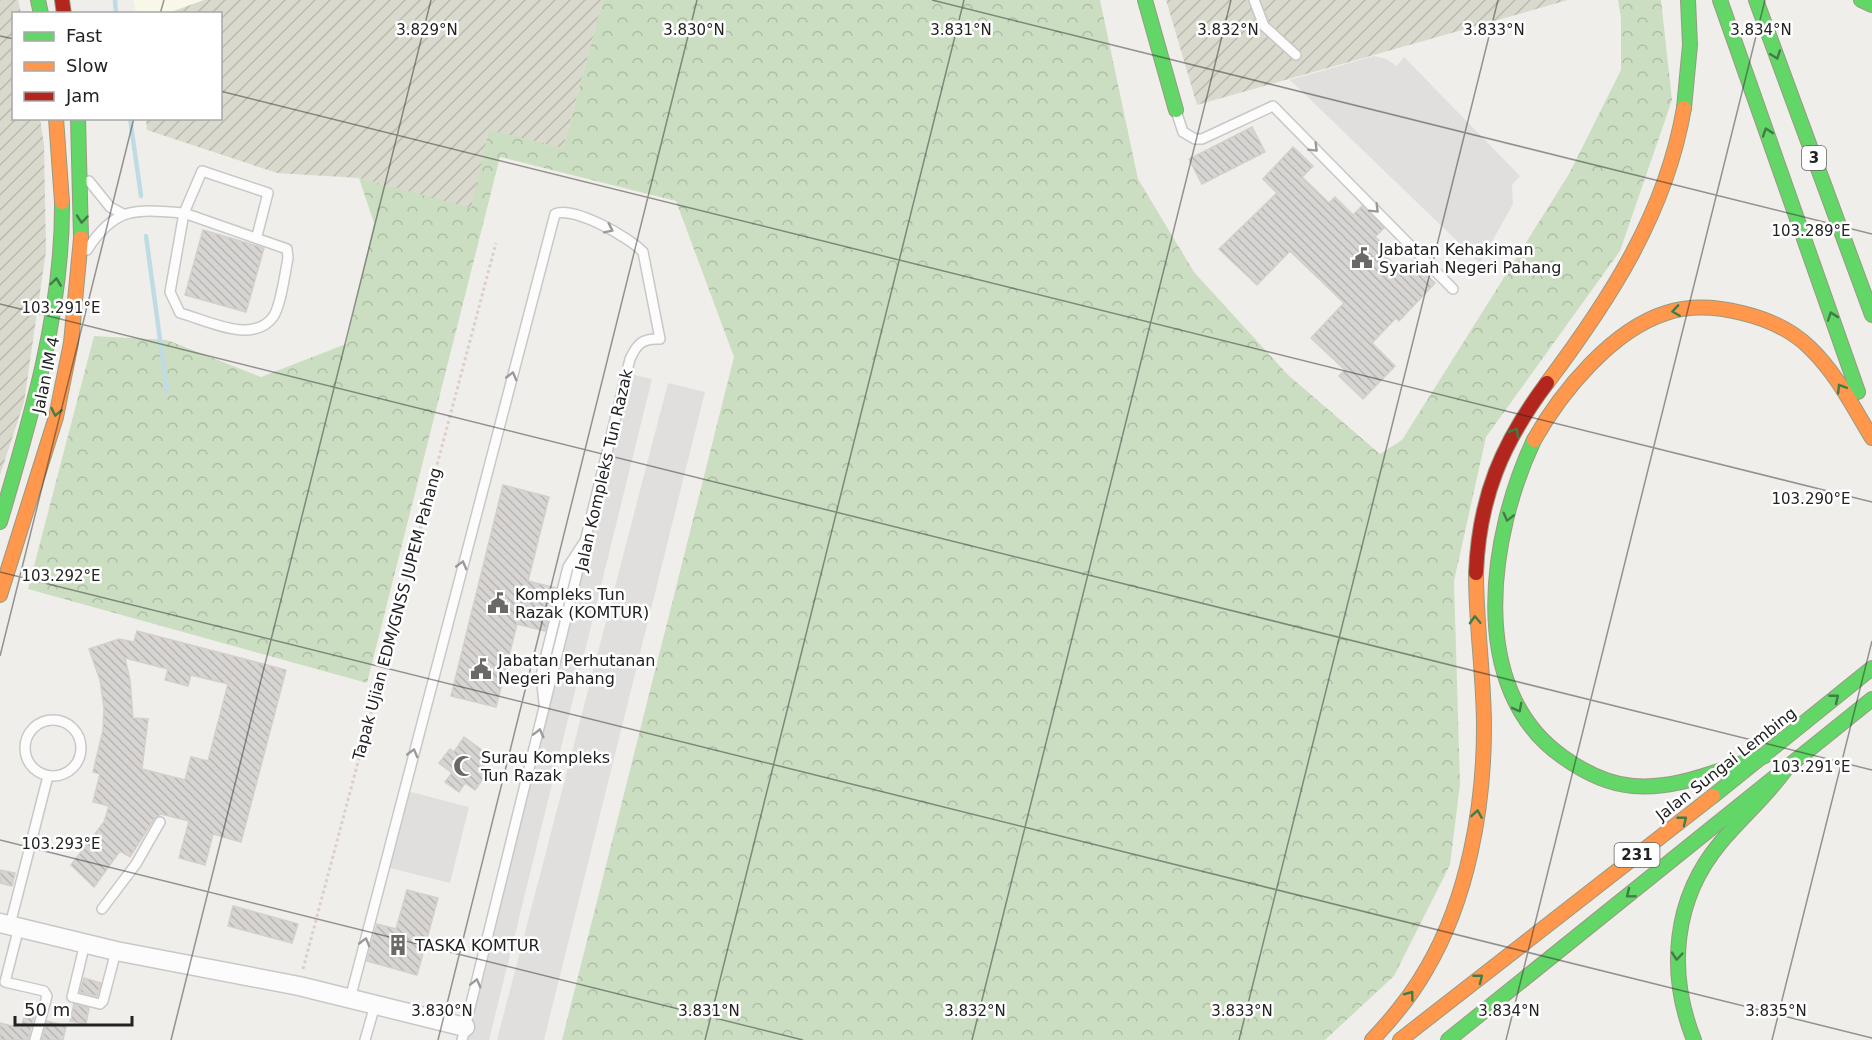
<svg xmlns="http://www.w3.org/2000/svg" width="1872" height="1040" font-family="'DejaVu Sans',sans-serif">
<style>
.education{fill:#f8f7e8}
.construction{fill:url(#construction-furrows)}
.forest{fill:url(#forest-crowns)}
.parking{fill:#e0dfde}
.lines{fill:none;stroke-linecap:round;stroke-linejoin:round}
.stream{stroke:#bfdbe3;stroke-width:4.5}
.building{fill:url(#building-back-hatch);stroke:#d3d0cc;stroke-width:1.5;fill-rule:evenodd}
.lane-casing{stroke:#c9c8c7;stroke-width:12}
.street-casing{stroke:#c9c8c7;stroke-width:21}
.fast-casing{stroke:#999a82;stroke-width:16}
.slow-casing{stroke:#999a82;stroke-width:16}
.jam-casing{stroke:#999a82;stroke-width:16}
.path{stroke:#dccecd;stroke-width:3;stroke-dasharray:3 3;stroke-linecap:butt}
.lane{stroke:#fdfcfc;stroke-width:9}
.street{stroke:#fdfcfc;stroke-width:18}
.fast{stroke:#63d668;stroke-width:14}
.slow{stroke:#ff974d;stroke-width:14}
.jam{stroke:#b3261e;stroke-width:14}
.oneway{stroke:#427c45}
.oneway2{stroke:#9a9a9a}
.ticks{fill:none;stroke:#222;stroke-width:1.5;stroke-opacity:0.45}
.labels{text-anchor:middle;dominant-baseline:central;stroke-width:5;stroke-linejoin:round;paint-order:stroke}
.shield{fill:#fff;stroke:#646464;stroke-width:1.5}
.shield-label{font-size:15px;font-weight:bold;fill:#222}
.poi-label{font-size:16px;fill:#222;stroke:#fff;text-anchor:start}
.street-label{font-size:16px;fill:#222;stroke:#fff}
.ticks-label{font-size:15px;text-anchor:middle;fill:#222;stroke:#fff;stroke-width:5;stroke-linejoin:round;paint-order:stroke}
</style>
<defs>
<pattern id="construction-furrows" width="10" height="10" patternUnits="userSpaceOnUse" patternTransform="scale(1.5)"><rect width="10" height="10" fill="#d9d9cd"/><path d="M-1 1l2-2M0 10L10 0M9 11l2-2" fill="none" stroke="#babab0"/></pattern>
<pattern id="forest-crowns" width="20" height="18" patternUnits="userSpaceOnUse" patternTransform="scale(1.5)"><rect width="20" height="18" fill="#cbdec1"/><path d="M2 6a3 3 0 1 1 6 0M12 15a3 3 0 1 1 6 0" fill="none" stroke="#aebea6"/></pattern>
<pattern id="building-back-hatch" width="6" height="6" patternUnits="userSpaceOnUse" patternTransform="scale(1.5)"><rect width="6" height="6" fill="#d7d4d2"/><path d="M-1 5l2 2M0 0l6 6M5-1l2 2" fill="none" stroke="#b8b6b4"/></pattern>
</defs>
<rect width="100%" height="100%" fill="#f0eeeb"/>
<!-- education -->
<polygon class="education" points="133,0 204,0 168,14 136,13"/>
<!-- construction -->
<g class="construction">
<polygon points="0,0 18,0 21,13 14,14 14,118 40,119 44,144 46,251 24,402 0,475"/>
<polygon points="204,0 603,0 563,148 489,131 471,209 359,178 277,173 147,130 146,119 220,118 220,14 168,13"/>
<polygon points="1166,0 1568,0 1197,105"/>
</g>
<!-- forest -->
<polygon class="forest" points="603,0 1100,0 1138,179 1194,272 1287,374 1380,454 1402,440 1569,174 1621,70 1621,18 1618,0 1661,0 1672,100 1620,251 1486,437 1454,581 1460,784 1450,865 1394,976 1325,1040 562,1040 734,357 676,201 500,157 367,683 28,589 94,336 167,340 261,377 346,344 374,223 359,178 471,208 489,130 563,148"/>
<!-- parking -->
<g class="parking">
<polygon points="1374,56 1386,59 1397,66 1404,57 1520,176 1512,185 1513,204 1480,263 1290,80"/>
<polygon points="626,373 652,379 489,1040 462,1040"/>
<polygon points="668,383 705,392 544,1040 497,1040"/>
<polygon points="407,791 469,807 450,883 386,867"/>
</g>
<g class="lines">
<!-- stream -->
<g class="stream">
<polyline points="115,0 116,14"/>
<polyline points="130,118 141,196"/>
<polyline points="146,236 167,391"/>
</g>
</g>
<!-- building -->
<g class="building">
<polygon points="1252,127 1265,152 1202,184 1189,159"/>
<polygon points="1293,147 1313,166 1302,177 1329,203 1335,197 1353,215 1362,206 1384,228 1375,237 1383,244 1379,249 1402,272 1412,261 1435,283 1399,321 1396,318 1372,343 1395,366 1363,399 1339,376 1345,370 1311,338 1344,303 1290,251 1257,285 1219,249 1277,193 1263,179"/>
<polygon points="203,230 264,248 246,312 185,295"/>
<polygon points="503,485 549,497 528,581 556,588 545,631 517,624 496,707 451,696"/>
<path d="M 137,631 L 286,670 L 241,842 L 213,834 L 205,865 L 179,858 L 189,821 L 161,814 L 154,819 L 130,857 L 120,851 L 94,887 L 71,865 L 104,822 L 109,806 L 93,802 L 100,774 L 93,772 L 103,730 L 104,708 L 100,680 L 89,649 L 119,639 L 134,642 ZM 125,658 L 168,669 L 165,680 L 188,686 L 191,675 L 228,684 L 208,761 L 191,757 L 185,780 L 142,769 L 148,719 L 133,718 L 130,680 Z"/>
<polygon points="464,737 491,757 482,769 487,773 475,790 465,783 459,792 445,782 452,773 439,763 450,749 454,752"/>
<polygon points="0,870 15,873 12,886 0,883"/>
<polygon points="407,890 438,898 417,975 367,961 377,924 396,929"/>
<polygon points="233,906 298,924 292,943 228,926"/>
<polygon points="84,978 101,983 97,996 80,992"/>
<polygon points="74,1004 89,1008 86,1024 70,1021"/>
<polygon points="25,1014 34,1016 28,1040 0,1040 0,1023 21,1028"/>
<polygon points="47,1021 66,1026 63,1040 42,1040"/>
</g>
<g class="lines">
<defs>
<g id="lane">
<polyline points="1254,0 1264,26 1296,55"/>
<polyline points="1176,111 1183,132 1195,139 1202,139 1273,106 1453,289"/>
<polyline points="89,181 110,207 123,214"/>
<path d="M 184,213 L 287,249 L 288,258 C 285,272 281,306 273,317 C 252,345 207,320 180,313 L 170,292 Z"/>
<path d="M 87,250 C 115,206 136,209 184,213 L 202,171 L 268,193 L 257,236"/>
<polyline points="544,703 541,675 568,567 583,544"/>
<circle cx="53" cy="748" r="28"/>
<polyline points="102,909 136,864 160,822"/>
<polyline points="10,925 48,776"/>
<polyline points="19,927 5,982 44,991 47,996 35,1040"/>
<polyline points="85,943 72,997 100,1004 103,1001 116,951"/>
<path d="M 350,999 L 555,214 C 572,205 631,238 643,252 L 660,339 C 642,338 637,344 630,359 L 462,1040"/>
<polyline points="365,1040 375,1005"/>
</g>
<polyline id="street" points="0,923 116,951 299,986 465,1027"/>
<g id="fast">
<polyline points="38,0 41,14"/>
<polyline points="1145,0 1176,110"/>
<polyline points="1720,0 1858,392"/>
<polyline points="1756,0 1872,315"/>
<polyline points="1861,0 1872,5"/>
<polyline points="1684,108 1690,45 1688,0"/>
<polyline points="78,118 81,238"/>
<path d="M 1534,440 C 1490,533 1465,689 1563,757 C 1584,772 1607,784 1633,786 C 1680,790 1721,768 1765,756"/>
<path d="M 0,522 C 31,418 63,311 62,202"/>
<polyline points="1713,796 1872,668"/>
<polyline points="1448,1040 1872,699"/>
<path d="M 1694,1040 C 1667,972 1673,899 1721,842 C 1743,816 1769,794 1788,766"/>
</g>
<g id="slow">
<polyline points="56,118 62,202"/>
<path d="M 1547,383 C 1610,299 1666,213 1684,108"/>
<path d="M 1534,440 C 1561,392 1612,330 1666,313 C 1690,305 1718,307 1742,313 C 1767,319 1792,330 1810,348 C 1837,374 1853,407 1872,438"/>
<polyline points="0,595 56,417 71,343 81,238"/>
<path d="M 1372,1040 C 1393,1018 1412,995 1427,968 C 1468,898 1484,807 1484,727 C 1484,676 1476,625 1476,573"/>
<polyline points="1400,1040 1713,796"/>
</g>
<g id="jam">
<polyline points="62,0 64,14"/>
<path d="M 1476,573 C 1479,497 1502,443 1547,383"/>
</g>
</defs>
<!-- lane casing -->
<use href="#lane" class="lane-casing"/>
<!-- street casing -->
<use href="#street" class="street-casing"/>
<!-- fast casing -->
<use href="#fast" class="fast-casing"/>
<!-- slow casing -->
<use href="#slow" class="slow-casing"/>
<!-- jam casing -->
<use href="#jam" class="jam-casing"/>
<!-- path -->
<polyline class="path" points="303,969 496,243"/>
<!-- lane -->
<use href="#lane" class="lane"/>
<!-- street -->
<use href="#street" class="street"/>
<!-- fast -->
<use href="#fast" class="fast"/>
<!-- slow -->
<use href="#slow" class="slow"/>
<!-- jam -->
<use href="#jam" class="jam"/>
</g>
<!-- one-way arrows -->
<defs><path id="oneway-chevron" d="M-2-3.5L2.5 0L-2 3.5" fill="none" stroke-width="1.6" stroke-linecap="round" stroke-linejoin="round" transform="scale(1.5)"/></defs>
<g class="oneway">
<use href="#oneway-chevron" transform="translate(1776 55) rotate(70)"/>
<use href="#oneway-chevron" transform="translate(1767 132) rotate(-109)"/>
<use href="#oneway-chevron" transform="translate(82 219) rotate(95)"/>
<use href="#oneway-chevron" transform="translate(56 282) rotate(-82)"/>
<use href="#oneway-chevron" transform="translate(1676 311) rotate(172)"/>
<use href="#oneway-chevron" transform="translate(1832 316) rotate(-109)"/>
<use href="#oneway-chevron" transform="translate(1841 388) rotate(-122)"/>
<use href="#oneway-chevron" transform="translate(56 412) rotate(102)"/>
<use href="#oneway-chevron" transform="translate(1515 432) rotate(-60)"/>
<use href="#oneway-chevron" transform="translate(1508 517) rotate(104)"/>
<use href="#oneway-chevron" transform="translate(1475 620) rotate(-92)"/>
<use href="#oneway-chevron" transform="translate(1835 698) rotate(-39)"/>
<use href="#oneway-chevron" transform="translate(1518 708) rotate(62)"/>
<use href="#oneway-chevron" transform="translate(1477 814) rotate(-81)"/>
<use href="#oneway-chevron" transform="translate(1683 820) rotate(-38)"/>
<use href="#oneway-chevron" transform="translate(1630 894) rotate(141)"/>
<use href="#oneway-chevron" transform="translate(1677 956) rotate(95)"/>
<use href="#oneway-chevron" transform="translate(1479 978) rotate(-38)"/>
<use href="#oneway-chevron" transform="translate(1410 995) rotate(-53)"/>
</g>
<g class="oneway2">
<use href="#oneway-chevron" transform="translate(1314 148) rotate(45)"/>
<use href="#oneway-chevron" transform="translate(1375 209) rotate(45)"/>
<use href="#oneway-chevron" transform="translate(609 229) rotate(26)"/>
<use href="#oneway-chevron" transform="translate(512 376) rotate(-75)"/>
<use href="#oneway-chevron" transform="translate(462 565) rotate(-75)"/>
<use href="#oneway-chevron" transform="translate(539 733) rotate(-76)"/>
<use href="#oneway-chevron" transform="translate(413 753) rotate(-75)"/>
<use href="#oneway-chevron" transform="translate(365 942) rotate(-75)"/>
<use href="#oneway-chevron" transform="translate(476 983) rotate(-76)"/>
</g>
<!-- ticks -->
<path class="ticks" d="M 932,0 L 1872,234M 160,14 L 164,0M 0,36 L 14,39M 220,91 L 1872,502M 0,304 L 1872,770M 0,572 L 1872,1038M 0,656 L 134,118M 0,840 L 803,1040M 171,1040 L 431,0M 438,1040 L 697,0M 705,1040 L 964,0M 972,1040 L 1231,0M 1239,1040 L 1498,0M 1506,1040 L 1765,0M 1772,1040 L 1872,641"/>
<!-- icons -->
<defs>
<symbol id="civic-bare" viewBox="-9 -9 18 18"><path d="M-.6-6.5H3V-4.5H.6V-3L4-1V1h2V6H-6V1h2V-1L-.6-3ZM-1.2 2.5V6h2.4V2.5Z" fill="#6a6968" stroke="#fff" stroke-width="2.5" paint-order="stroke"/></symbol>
<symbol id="mosque-bare" viewBox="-9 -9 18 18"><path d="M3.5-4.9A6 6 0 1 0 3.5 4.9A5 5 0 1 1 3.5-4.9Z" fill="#6a6968" stroke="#fff" stroke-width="2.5" paint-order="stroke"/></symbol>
<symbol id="building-bare" viewBox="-9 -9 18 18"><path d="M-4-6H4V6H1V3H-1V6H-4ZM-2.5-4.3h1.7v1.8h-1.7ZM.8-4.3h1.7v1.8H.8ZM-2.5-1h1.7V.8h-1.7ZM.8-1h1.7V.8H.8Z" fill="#6a6968" stroke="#fff" stroke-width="2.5" paint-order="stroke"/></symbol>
</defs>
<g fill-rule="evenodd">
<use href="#civic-bare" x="1347" y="243" width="30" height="30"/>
<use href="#civic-bare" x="483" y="588" width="30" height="30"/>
<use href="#civic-bare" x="466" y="654" width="30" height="30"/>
<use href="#mosque-bare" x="449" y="751" width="30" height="30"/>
<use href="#building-bare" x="383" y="930" width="30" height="30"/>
</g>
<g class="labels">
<!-- shield labels -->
<g class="shield">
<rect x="1802" y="146" width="24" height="24" rx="4.5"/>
<rect x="1614.5" y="843" width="45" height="24" rx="4.5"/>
</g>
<g class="shield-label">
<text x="1814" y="158">3</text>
<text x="1637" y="855">231</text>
</g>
<!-- poi labels -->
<g class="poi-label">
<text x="1379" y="249">Jabatan Kehakiman<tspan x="1379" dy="18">Syariah Negeri Pahang</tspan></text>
<text x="515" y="594">Kompleks Tun<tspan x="515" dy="18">Razak (KOMTUR)</tspan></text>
<text x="498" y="660">Jabatan Perhutanan<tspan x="498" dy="18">Negeri Pahang</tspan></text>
<text x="481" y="757">Surau Kompleks<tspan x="481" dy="18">Tun Razak</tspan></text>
<text x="415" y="945">TASKA KOMTUR</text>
</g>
<!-- street labels -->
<g class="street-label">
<text transform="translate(46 375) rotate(-78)">Jalan IM 4</text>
<text transform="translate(604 470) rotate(-77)">Jalan Kompleks Tun Razak</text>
<text transform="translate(397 614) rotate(-75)">Tapak Ujian EDM/GNSS JUPEM Pahang</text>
<text transform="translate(1726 764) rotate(-38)">Jalan Sungai Lembing</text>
</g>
</g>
<g class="ticks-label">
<text x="427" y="35">3.829°N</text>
<text x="694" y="35">3.830°N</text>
<text x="961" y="35">3.831°N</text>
<text x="1228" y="35">3.832°N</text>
<text x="1494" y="35">3.833°N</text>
<text x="1761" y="35">3.834°N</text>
<text x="1811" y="236">103.289°E</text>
<text x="61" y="313">103.291°E</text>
<text x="1811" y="504">103.290°E</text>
<text x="61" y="581">103.292°E</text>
<text x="1811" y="772">103.291°E</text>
<text x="61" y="849">103.293°E</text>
<text x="442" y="1016">3.830°N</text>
<text x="709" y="1016">3.831°N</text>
<text x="975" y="1016">3.832°N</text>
<text x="1242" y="1016">3.833°N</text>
<text x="1509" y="1016">3.834°N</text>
<text x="1776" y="1016">3.835°N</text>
</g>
<!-- legend -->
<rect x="12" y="12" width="210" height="108" fill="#ffffff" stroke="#a7a7a7" stroke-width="1.5"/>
<rect x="24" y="32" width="30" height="9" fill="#63d668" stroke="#a7a7a7" stroke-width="1.5"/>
<text x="66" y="42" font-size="18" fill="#222222">Fast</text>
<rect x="24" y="62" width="30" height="9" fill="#ff974d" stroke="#a7a7a7" stroke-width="1.5"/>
<text x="66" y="72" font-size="18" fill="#222222">Slow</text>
<rect x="24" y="92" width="30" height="9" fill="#b3261e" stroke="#a7a7a7" stroke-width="1.5"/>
<text x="66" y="102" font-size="18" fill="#222222">Jam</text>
<!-- scale -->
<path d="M15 1016v9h117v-9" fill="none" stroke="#222222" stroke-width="3"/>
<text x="24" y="1016" font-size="18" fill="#222222" stroke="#ffffff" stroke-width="4.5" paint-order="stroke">50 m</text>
</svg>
